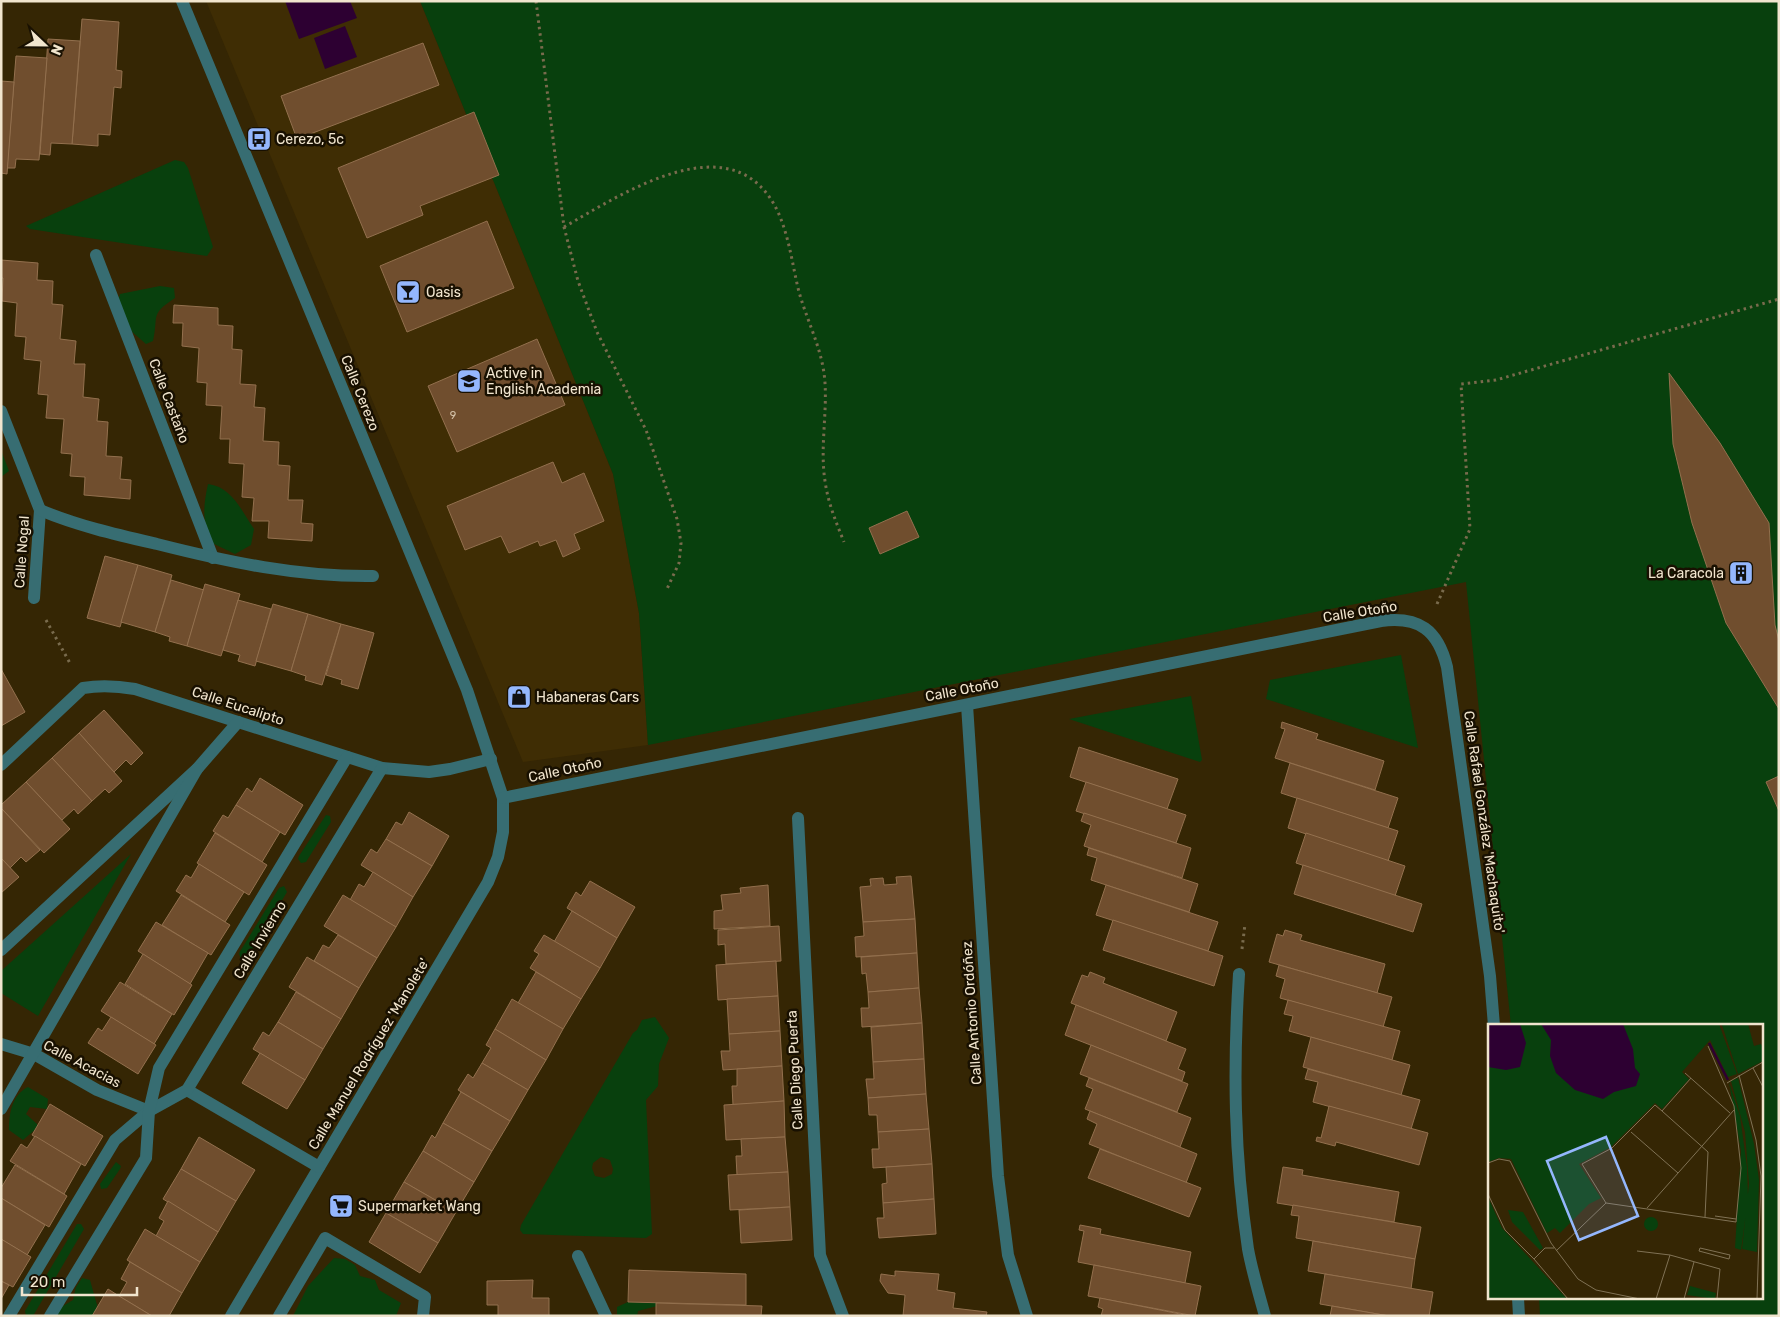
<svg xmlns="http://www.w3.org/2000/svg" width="1780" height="1317" font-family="Rubik,sans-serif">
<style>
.built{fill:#3f2d04}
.green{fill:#08400d;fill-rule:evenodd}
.water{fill:#2d0032}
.building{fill:#704e2e;stroke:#93704e}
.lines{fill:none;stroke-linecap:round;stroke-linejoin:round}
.path{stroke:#796b4d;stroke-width:3;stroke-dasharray:2.5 4;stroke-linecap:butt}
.minor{stroke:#376d72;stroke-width:12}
.labels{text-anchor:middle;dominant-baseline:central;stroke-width:5;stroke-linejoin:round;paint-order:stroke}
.number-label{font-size:11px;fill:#d1bfa6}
.poi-label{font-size:14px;fill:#f1e5ce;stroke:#181001;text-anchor:start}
.street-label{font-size:14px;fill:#f1e5ce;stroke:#181001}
.inset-river{fill:none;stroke:#2d0032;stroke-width:2.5}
.inset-road{fill:none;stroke:#807255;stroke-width:1}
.view{fill:#94b7fd;fill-opacity:0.15;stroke:#94b7fd;stroke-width:2.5}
.inset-edge{fill:none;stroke:#f1e5ce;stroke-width:2.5}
</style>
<rect width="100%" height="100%" fill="#352604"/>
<!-- built -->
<polygon class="built" points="206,1 420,1 613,474 639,613 648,745 523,762"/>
<!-- green -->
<g class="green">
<polygon points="420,1 1779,1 1779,1316 1540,1316 1539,1298 1761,1298 1761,1026 1511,1026 1466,582 648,745 639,613 613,474"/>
<polygon points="175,160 184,162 188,168 213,247 207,256 30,229 26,226"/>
<path d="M 160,286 L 174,288 L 175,298 C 149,315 159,315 153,341 L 146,344 L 122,323 L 115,311 L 120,294 Z"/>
<polygon points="1,450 9,471 1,477"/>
<path d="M 208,484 C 232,487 241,510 254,529 L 251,545 L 235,554 L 212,543 C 202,521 203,507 208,484 Z"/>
<polygon points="1401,655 1418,748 1266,699 1270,680"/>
<polygon points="1191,696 1202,760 1200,762 1069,719"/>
<polygon points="326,815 330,816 331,822 306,862 301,863 298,859 299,856"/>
<polygon points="131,854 38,1016 1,993 1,971"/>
<polygon points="284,886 287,892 247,959 241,960 239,953 279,888"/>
<path d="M 655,1017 L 669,1038 L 659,1064 L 658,1086 L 646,1100 L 652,1234 L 646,1238 L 523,1234 L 520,1230 L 521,1225 L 633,1033 L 637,1030 L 642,1020 ZM 601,1157 L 610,1160 L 613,1169 L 612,1174 L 604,1178 L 595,1176 L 592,1168 L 593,1163 Z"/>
<path d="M 28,1087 L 48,1099 L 47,1109 L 30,1107 L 26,1114 L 37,1124 L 37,1128 L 23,1140 L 9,1130 C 9,1113 12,1095 28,1087 Z"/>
<polygon points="116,1162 121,1166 120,1169 107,1188 101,1189 100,1184"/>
<polygon points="77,1224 81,1224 84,1229 33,1316 26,1316 25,1311"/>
<polygon points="334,1258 345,1259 355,1265 360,1276 375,1280 379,1290 401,1303 396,1316 293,1316 308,1286"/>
<polygon points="82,1278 90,1280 97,1305 96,1316 55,1316 63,1306 73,1300 76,1287"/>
<polygon points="657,1301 657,1306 638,1311 637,1316 617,1316 617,1307 628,1302"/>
</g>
<!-- water -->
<g class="water">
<polygon points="285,1 350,1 357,18 299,39"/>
<polygon points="345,26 357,57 325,69 314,38"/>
</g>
<!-- building -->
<g class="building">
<polygon points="82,19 119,22 116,70 122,71 121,88 114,87 110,135 98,134 98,146 72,144"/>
<polygon points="48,39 80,41 72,144 51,143 50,155 40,154"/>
<polygon points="423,43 439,85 297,139 281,96"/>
<polygon points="16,56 47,58 39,160 16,159 15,168 7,168"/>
<polygon points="1,81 14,82 7,174 1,173"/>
<polygon points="474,112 499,175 420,206 423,215 367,238 338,168"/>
<polygon points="487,221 514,288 407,332 380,266"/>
<polygon points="1,260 38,263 37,280 53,281 52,304 63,305 60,339 76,341 74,364 85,364 83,397 99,399 97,421 108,422 106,456 122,457 120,479 131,480 130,499 84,495 85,477 70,476 72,454 61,453 64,419 46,418 48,395 38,394 41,361 24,359 26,337 15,336 17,303 2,301 3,278 1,278"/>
<polygon points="174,305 218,308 218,325 233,326 232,349 242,350 240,384 256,385 254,407 265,408 263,441 279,442 278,465 290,466 288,500 303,500 301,523 313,524 312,541 268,538 269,521 252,521 254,498 242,497 244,464 229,463 230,439 220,439 222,406 206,405 207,383 197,382 199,348 182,346 183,323 173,323"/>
<polygon points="537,339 565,405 457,452 428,386"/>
<polygon points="1669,373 1720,443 1769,523 1775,625 1779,641 1779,709 1726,623 1692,523 1673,444"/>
<polygon points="553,462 562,483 584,473 604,521 574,534 580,549 563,557 556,540 540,546 538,541 509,553 501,536 465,550 447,506"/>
<polygon points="907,511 919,537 880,554 869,528"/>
<polygon points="105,556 138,565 120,627 87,618"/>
<polygon points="138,565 172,575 155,632 121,622"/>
<polygon points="171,580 204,590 187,646 169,641 170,637 155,632"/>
<polygon points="205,584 240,594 221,656 187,646"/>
<polygon points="238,600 271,609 255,666 238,661 240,655 223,650"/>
<polygon points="273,604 308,614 291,671 256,661"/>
<polygon points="308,614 341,624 322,685 305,680 306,676 291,671"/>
<polygon points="341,624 374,633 358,689 341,684 342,680 326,675"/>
<polygon points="1,669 25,712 1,726"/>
<polygon points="104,710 143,753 131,765 126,760 114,772 79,733"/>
<polygon points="1282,722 1318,734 1316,739 1384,761 1375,790 1275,758 1285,729 1281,728"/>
<polygon points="79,733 122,781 109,793 105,789 92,801 52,758"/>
<polygon points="1079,747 1178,779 1167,809 1070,777"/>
<polygon points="52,758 92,801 78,814 74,809 62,820 26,782"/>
<polygon points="1290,763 1398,798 1388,828 1281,793"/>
<polygon points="1779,776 1779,811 1766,782"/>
<polygon points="260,778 303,805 285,835 236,805 247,788 252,792"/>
<polygon points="26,782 70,829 44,853 1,808 1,805"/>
<polygon points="1086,782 1186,815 1176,843 1076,811"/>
<polygon points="1297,798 1398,831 1388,861 1288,828"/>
<polygon points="236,805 280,832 262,862 213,831 223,815 228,818"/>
<polygon points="1,808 40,850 26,862 21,857 10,868 1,858"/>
<polygon points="409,812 449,836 432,866 386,839 396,822 402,825"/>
<polygon points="1084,813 1191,848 1182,878 1084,846 1091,825 1081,821"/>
<polygon points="215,833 267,865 249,895 197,863"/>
<polygon points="1306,833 1405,866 1395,896 1296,863"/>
<polygon points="386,839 432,866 413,897 361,865 371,849 377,853"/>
<polygon points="1089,848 1198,884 1189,912 1091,880 1097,858 1087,855"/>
<polygon points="1,858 19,877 1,893"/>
<polygon points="199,864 244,892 225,922 176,891 186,875 191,878"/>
<polygon points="1303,865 1422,904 1413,932 1294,894"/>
<polygon points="373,872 413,897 396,927 350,900 359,884 364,887"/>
<polygon points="911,876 915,919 863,922 860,887 871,886 870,879 883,878 884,885 897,884 896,877"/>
<polygon points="590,881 635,907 617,938 567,908 576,892 581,896"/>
<polygon points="768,885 770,926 714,929 714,911 723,910 721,895 741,893 740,888"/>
<polygon points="1106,885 1218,922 1208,951 1096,915"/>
<polygon points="181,895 230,925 211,955 162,925"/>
<polygon points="343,895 396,927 377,958 324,926"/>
<polygon points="572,911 617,938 600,968 554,942"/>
<polygon points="915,919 917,953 856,957 855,937 864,936 863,922"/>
<polygon points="1113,920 1223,956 1214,986 1103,950"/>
<polygon points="156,922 208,953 190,984 138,951"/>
<polygon points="779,926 781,961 726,964 725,944 718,945 718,930"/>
<polygon points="1285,930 1302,935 1300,940 1385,964 1377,993 1269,962 1277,934 1283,936"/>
<polygon points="338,935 377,958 359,988 314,961 323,945 329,948"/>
<polygon points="544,935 600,968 581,999 530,968 539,954 534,951"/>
<polygon points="917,953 919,988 868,992 866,973 862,974 861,957"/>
<polygon points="143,954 192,985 174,1015 125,984"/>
<polygon points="307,957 359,988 341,1019 289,987"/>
<polygon points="776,961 778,996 718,1000 716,965"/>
<polygon points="1279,965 1392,997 1383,1027 1280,998 1285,979 1276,976"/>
<polygon points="536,972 581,999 563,1029 518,1003"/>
<polygon points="1090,972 1105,978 1103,983 1177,1012 1166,1041 1071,1003 1082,975 1088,977"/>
<polygon points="120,982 172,1014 154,1044 101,1011"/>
<polygon points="919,988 922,1023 862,1027 861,1008 869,1008 868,992"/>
<polygon points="296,992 341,1019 323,1049 278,1022"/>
<polygon points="778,996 780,1031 729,1034 727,999"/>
<polygon points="512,999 563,1029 546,1060 495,1029"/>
<polygon points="1288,1000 1400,1031 1392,1060 1289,1031 1293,1016 1284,1014"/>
<polygon points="1076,1005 1186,1049 1178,1069 1185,1072 1182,1081 1065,1035"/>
<polygon points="111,1017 156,1045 138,1074 88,1043 98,1028 102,1031"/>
<polygon points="278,1022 323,1049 305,1080 253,1049 263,1032 269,1036"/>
<polygon points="922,1023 924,1059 873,1062 871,1027"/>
<polygon points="495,1029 546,1060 528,1090 482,1063 491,1048 486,1045"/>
<polygon points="780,1031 782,1066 723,1070 721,1051 730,1051 729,1034"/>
<polygon points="1311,1037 1410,1065 1401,1095 1303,1067"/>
<polygon points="1091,1045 1188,1084 1177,1112 1080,1074"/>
<polygon points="260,1053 305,1080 287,1109 242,1083"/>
<polygon points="924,1059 926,1094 868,1098 866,1079 874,1079 873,1062"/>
<polygon points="482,1063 528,1090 510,1121 458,1090 468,1074 473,1078"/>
<polygon points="782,1066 784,1101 733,1105 732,1086 737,1086 737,1069"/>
<polygon points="1308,1069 1420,1100 1411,1129 1313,1102 1318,1082 1305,1079"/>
<polygon points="1089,1078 1191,1118 1180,1147 1085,1109 1093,1089 1086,1086"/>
<polygon points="461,1092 510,1121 492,1151 443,1123"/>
<polygon points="926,1094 929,1129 878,1132 877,1115 869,1115 868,1098"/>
<polygon points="784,1101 785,1137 726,1140 724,1105"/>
<polygon points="50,1104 103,1136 85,1166 32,1135"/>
<polygon points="1329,1106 1428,1133 1419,1165 1336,1142 1335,1146 1316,1141 1317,1137 1321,1138"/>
<polygon points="1090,1111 1197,1154 1186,1183 1089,1144 1097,1124 1087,1119"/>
<polygon points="443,1123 492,1151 474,1182 423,1151 432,1135 435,1138"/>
<polygon points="929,1129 932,1164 873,1168 872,1149 879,1149 878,1132"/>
<polygon points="35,1136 81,1164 64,1194 10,1161 21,1144 27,1148"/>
<polygon points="199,1137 255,1170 236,1201 181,1169"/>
<polygon points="785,1137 788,1172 737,1175 736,1156 742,1156 741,1139"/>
<polygon points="1100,1149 1201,1188 1189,1217 1088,1178"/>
<polygon points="423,1151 474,1182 456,1212 404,1182"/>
<polygon points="932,1164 934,1199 883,1203 882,1184 887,1183 886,1167"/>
<polygon points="15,1165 67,1196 49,1227 1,1198 1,1188"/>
<polygon points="1283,1167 1303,1170 1302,1175 1399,1192 1394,1222 1277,1203"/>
<polygon points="181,1169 236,1201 218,1232 163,1199"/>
<polygon points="788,1172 790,1207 730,1210 728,1175"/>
<polygon points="404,1182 456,1212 438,1243 386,1213"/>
<polygon points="1,1198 45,1225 27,1255 1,1239"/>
<polygon points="934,1199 936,1234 879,1238 877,1218 884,1218 883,1203"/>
<polygon points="168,1201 218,1232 200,1262 156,1236 164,1221 159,1218"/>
<polygon points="1293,1205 1421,1227 1415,1259 1296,1238 1299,1216 1291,1215"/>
<polygon points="790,1207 792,1240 741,1243 739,1210"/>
<polygon points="386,1213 438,1243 420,1273 369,1242"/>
<polygon points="1080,1225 1101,1229 1100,1234 1191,1252 1185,1283 1078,1262 1084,1231 1079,1230"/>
<polygon points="145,1229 200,1262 182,1293 127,1260"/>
<polygon points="1,1239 31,1257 13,1287 1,1281"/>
<polygon points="1313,1241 1415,1259 1411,1289 1308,1271"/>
<polygon points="130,1262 182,1293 169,1316 152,1316 119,1296 127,1282 121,1279"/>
<polygon points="1094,1265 1201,1286 1195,1316 1088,1296"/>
<polygon points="629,1270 746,1274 746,1305 628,1302"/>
<polygon points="895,1271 939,1274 937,1290 955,1293 953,1308 987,1312 986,1316 903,1316 905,1295 888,1293 880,1281 881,1274 895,1276"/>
<polygon points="1325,1274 1433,1292 1429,1316 1389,1316 1320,1304"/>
<polygon points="533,1280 532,1298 549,1298 549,1316 498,1316 498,1305 487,1305 487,1281"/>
<polygon points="1,1281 9,1285 1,1299"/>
<polygon points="108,1289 119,1296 152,1316 92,1316"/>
<polygon points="1100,1298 1190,1316 1101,1316 1103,1309 1098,1307"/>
<polygon points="656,1303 762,1306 761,1316 656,1316"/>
<polygon points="1332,1306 1389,1316 1330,1316"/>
</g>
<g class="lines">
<!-- path -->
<g class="path">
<polyline points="536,1 564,227 578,281 597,332 646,430 677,519 681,543 679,563 666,591"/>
<path d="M 564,227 C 622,194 734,119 778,212 C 789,237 792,262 798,288 C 806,320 823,349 825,383 C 827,415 820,449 825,481 C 828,503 836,522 844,542"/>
<polyline points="1437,604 1470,529 1461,384 1496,380 1779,299"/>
<polyline points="46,620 71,665"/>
<polyline points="1242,949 1245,924"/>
</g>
<!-- minor -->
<g class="minor">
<polyline points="182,1 467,690 503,798 503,832 498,857 488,882 231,1316"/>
<polyline points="96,255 213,558"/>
<polyline points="1,411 40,510 34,598"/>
<path d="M 40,510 C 78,526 118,535 157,544 C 228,562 299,577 373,576"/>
<polyline points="967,705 998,1176 1008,1255 1027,1316"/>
<path d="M 1,765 L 83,688 C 101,685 117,686 135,689 L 382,768 L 429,772 L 450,769 L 491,759"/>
<path d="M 503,798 L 1381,621 C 1419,616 1438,630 1447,667 L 1490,976 L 1494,1026"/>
<polyline points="798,818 820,1255 843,1316"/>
<polyline points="1,950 197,769 238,722"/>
<path d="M 1239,974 C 1233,1069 1234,1154 1248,1249 C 1252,1271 1259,1294 1265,1316"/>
<polyline points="1,1044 34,1054 97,1090 149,1111"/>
<polyline points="187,1090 319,1167"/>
<polyline points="1,1109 197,769"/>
<polyline points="578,1256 606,1316"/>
<polyline points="1518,1298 1519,1316"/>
<polyline points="9,1316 115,1140 149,1111 187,1090 382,768"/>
<polyline points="50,1316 146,1158 149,1111 159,1068 347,757"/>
<polyline points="279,1316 325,1238 425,1297 423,1316"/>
</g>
</g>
<!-- icons -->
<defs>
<symbol id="bus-square" viewBox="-11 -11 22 22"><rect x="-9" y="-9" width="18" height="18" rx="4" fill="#94b7fd" stroke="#181001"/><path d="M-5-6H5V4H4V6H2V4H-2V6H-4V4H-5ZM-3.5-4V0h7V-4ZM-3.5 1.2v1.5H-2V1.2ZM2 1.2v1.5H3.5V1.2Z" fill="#111"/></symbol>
<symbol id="bar-square" viewBox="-11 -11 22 22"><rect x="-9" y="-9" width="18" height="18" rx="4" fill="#94b7fd" stroke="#181001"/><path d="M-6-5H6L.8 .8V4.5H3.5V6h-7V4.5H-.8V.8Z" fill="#111"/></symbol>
<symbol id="school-square" viewBox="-11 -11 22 22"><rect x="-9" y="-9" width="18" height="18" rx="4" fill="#94b7fd" stroke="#181001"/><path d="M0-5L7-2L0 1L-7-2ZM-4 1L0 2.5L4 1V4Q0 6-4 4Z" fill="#111"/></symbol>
<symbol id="building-square" viewBox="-11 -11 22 22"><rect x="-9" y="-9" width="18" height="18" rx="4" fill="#94b7fd" stroke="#181001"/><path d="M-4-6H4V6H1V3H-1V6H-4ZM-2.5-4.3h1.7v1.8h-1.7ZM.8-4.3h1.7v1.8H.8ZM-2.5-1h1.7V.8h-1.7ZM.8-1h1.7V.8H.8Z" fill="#111"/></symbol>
<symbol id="shop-square" viewBox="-11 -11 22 22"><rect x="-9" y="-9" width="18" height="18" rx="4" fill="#94b7fd" stroke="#181001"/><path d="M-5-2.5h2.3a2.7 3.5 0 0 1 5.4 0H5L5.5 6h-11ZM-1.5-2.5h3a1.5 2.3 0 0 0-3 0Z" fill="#111"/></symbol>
<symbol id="supermarket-square" viewBox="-11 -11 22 22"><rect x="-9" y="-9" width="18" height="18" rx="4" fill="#94b7fd" stroke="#181001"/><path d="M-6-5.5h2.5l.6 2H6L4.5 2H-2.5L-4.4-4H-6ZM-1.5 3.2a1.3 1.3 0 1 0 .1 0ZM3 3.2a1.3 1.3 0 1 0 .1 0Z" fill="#111"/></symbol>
</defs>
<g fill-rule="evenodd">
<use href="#bus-square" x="245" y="125" width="28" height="28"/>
<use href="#bar-square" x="394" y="278" width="28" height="28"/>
<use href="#school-square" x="455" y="367" width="28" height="28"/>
<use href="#building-square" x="1727" y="559" width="28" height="28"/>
<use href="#shop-square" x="505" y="683" width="28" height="28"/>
<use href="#supermarket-square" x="327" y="1192" width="28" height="28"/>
</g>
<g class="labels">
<!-- number labels -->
<g class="number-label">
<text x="453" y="415">9</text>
</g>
<!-- poi labels -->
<g class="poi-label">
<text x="276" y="139">Cerezo, 5c</text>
<text x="426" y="292">Oasis</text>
<text x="486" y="373">Active in<tspan x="486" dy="16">English Academia</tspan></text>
<text x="1724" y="573" text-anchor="end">La Caracola</text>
<text x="536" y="697">Habaneras Cars</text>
<text x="358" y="1206">Supermarket Wang</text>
</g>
<!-- street labels -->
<g class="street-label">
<text transform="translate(360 393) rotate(68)">Calle Cerezo</text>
<text transform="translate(169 401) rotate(69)">Calle Castaño</text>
<text transform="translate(22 552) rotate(-86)">Calle Nogal</text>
<text transform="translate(1360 612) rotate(-9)">Calle Otoño</text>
<text transform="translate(962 690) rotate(-11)">Calle Otoño</text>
<text transform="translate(238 706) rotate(18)">Calle Eucalipto</text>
<text transform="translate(565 770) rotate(-12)">Calle Otoño</text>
<text transform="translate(1484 822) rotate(82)">Calle Rafael González 'Machaquito'</text>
<text transform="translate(260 940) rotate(-59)">Calle Invierno</text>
<text transform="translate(972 1013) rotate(-94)">Calle Antonio Ordóñez</text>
<text transform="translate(369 1054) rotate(-59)">Calle Manuel Rodríguez 'Manolete'</text>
<text transform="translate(82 1064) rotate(28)">Calle Acacias</text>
<text transform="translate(795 1070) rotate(-93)">Calle Diego Puerta</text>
</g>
</g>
<!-- overview -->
<g transform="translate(1488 1024)">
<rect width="275" height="275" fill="#352604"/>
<path d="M 0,0 L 231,0 L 249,50 L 240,53 L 222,16 L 194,48 L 201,55 L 174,85 L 167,79 L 123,123 L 91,140 L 113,174 L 101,180 L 72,209 L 67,204 L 59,209 L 23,135 L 11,134 L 0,138 ZM 260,0 L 266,22 L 273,20 L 275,25 L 275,37 L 250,50 L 234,1 ZM 250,54 L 266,120 L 271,156 L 269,228 L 254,225 L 261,160 L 257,108 L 243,57 ZM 241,58 L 252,92 L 259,143 L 260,174 L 253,226 L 247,224 L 253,127 ZM 0,173 L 14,204 L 79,275 L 0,275 ZM 20,186 L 35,188 L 55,224 L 52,226 L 24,198 ZM156 200a7 7 0 1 1 14 0a7 7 0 1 1-14 0ZM 202,262 L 228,269 L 227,275 L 199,271 Z" fill="#08400d"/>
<path d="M 0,0 L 32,0 L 38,19 L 32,43 L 18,46 L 0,43 ZM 53,0 L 135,0 L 145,25 L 147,44 L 152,50 L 148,62 L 126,68 L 115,75 L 87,66 L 68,49 L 62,32 L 63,16 Z" fill="#2d0032"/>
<path class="inset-river" d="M 221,19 L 240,56"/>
<path class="inset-road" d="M 265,44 L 275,63M 197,49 L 242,89M 251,51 L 268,116 L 273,152 L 269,275M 239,59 L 275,38M 174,87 L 220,128 L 217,193M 143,108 L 190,149M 0,139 L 11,135 L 22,137 L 63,219 L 90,255 L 108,266 L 152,275M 0,170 L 17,206 L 46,235M 118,179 L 248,198 L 253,144 L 246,82 L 220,22M 118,179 L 94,140 L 124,124 L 167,81 L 174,87 L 203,54M 159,184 L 246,86M 227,192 L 248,195M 66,224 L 57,224 L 46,235 L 80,275M 212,224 L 242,231 L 241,235 L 211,227 ZM 68,227 L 118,179M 149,227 L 182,231 L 232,245 L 229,275M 168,275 L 182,231M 196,275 L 206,238"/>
<path class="view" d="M 118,113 L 150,192 L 91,216 L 59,137 Z"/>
<rect width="275" height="275" class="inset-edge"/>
</g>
<!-- border -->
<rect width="1780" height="1317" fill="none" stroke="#f1e5ce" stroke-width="5"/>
<!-- north arrow -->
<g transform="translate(45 45) rotate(112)" stroke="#181001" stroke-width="4" paint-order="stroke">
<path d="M0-4L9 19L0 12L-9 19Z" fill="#f1e5ce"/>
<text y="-8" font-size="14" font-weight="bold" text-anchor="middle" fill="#f1e5ce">N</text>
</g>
<!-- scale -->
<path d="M22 1287v8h115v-8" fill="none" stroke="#f1e5ce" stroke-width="2.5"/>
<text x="30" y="1287" font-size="15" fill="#f1e5ce" stroke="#181001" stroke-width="4" paint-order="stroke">20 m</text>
</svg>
